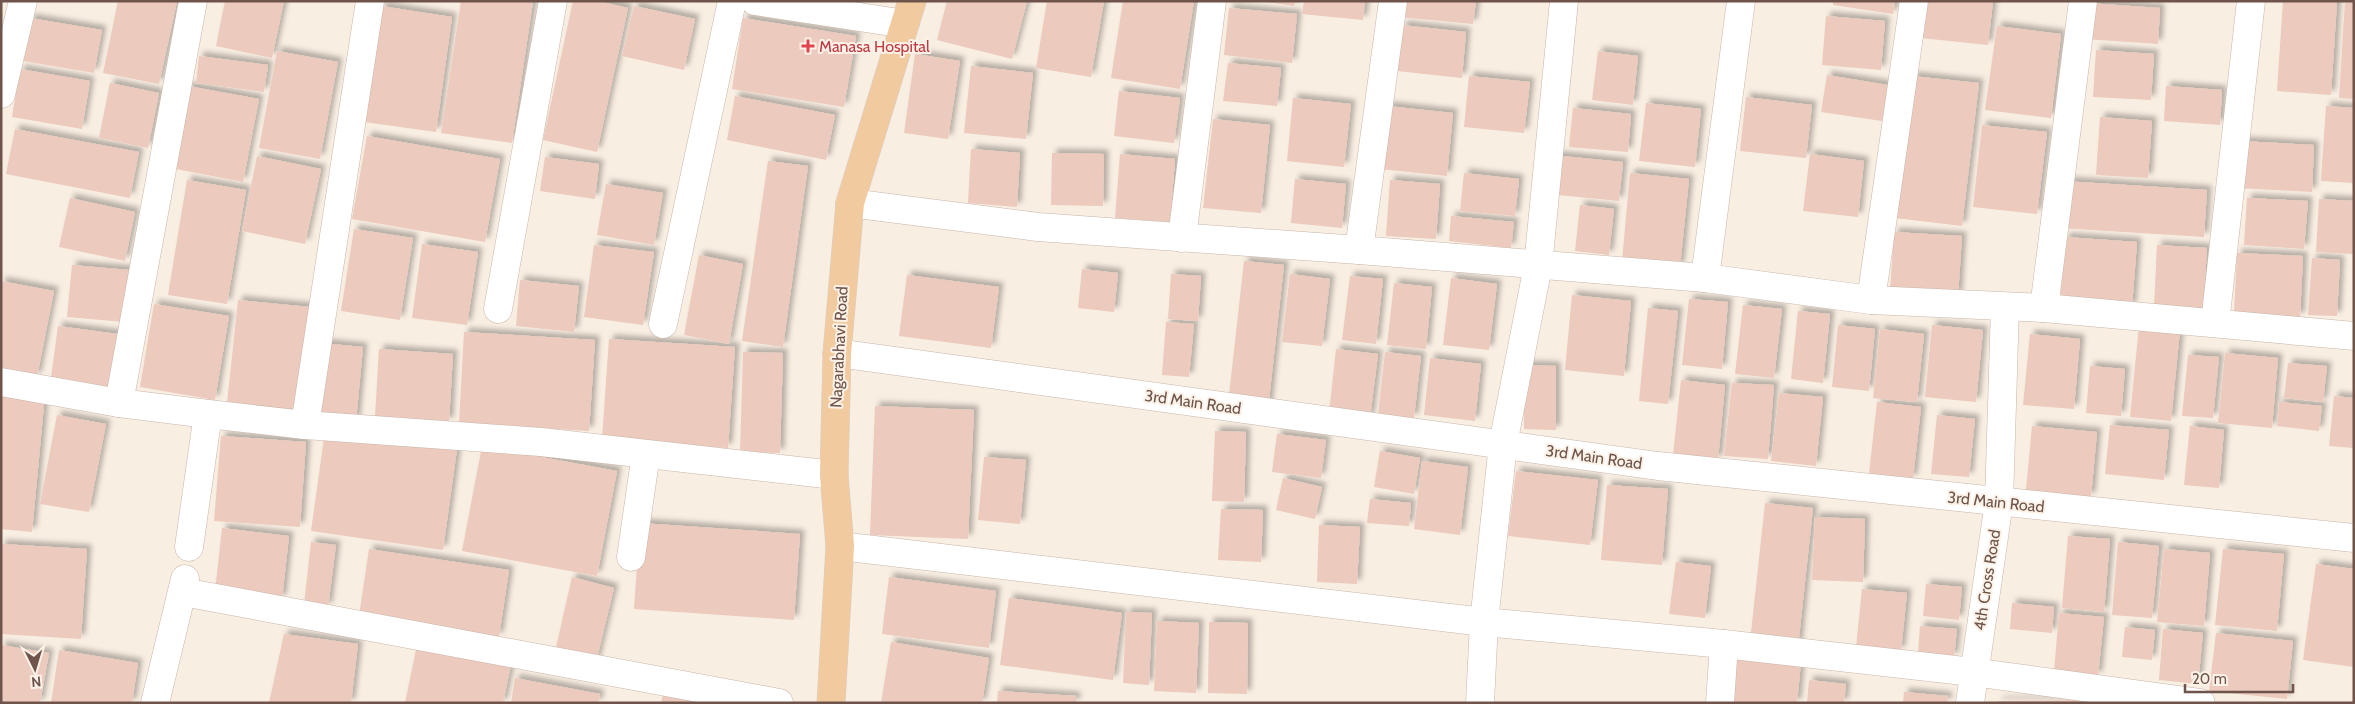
<svg xmlns="http://www.w3.org/2000/svg" width="2355" height="704" font-family="Cabin,sans-serif">
<style>
.building{fill:#eccabd;filter:url(#shadow)}
.lines{fill:none;stroke-linecap:round;stroke-linejoin:round}
.minor-casing{stroke:#c9b5aa;stroke-width:29}
.major-casing{stroke:#d6cfcd;stroke-width:29}
.minor{stroke:#fff;stroke-width:28}
.major{stroke:#f2caa0;stroke-width:28}
.health-dot{fill:#e0444e;stroke:#fdf2e8;stroke-width:2}
.labels{text-anchor:middle;dominant-baseline:central;stroke-width:4;stroke-linejoin:round;paint-order:stroke}
.health-label{font-size:16px;fill:#be3a42;stroke:#fdf2e8;text-anchor:start}
.street-label{font-size:16px;fill:#6e544b;stroke:#fdf2e8}
</style>
<defs>
<filter id="shadow"><feDropShadow dx="4.5" dy="-4.5" stdDeviation="2.5" flood-color="#0004"/></filter>
</defs>
<rect width="100%" height="100%" fill="#f9eee2"/>
<!-- building -->
<g class="building">
<polygon points="118,1 177,1 159,84 103,73"/>
<polygon points="225,1 284,1 272,58 216,46"/>
<polygon points="461,1 533,1 512,143 441,133"/>
<polygon points="573,1 598,1 628,8 597,152 543,140"/>
<polygon points="947,1 1027,1 1012,59 937,40"/>
<polygon points="1047,1 1104,1 1091,77 1036,68"/>
<polygon points="1123,1 1194,1 1180,89 1111,78"/>
<polygon points="1260,1 1295,1 1294,6"/>
<polygon points="1304,1 1365,1 1363,20 1302,14"/>
<polygon points="1401,1 1476,1 1473,24 1399,17"/>
<polygon points="1833,1 1895,1 1893,14 1833,5"/>
<polygon points="1925,1 1993,1 1988,45 1921,38"/>
<polygon points="2283,1 2337,1 2331,95 2277,91"/>
<polygon points="2345,1 2354,1 2354,99 2339,98"/>
<polygon points="2087,3 2160,8 2158,44 2084,39"/>
<polygon points="381,6 452,17 436,132 364,122"/>
<polygon points="634,6 695,19 684,70 622,56"/>
<polygon points="1229,8 1297,14 1292,63 1224,55"/>
<polygon points="1826,16 1885,21 1881,70 1822,65"/>
<polygon points="30,18 102,30 94,73 23,61"/>
<polygon points="743,18 856,36 844,107 732,89"/>
<polygon points="1402,25 1466,32 1462,78 1397,71"/>
<polygon points="1997,26 2061,34 2051,118 1985,110"/>
<polygon points="2096,50 2154,54 2151,100 2093,97"/>
<polygon points="277,51 338,62 320,159 259,148"/>
<polygon points="1598,51 1638,56 1633,105 1592,100"/>
<polygon points="915,54 960,61 948,139 904,133"/>
<polygon points="199,56 268,65 264,92 196,83"/>
<polygon points="1228,63 1281,68 1277,106 1223,101"/>
<polygon points="971,66 1033,73 1026,139 964,133"/>
<polygon points="20,69 90,81 82,129 12,117"/>
<polygon points="1827,75 1888,85 1882,121 1821,112"/>
<polygon points="1469,76 1530,82 1524,133 1464,127"/>
<polygon points="1912,76 1979,83 1962,226 1895,218"/>
<polygon points="110,83 159,93 148,148 99,138"/>
<polygon points="188,86 259,99 243,182 171,168"/>
<polygon points="2166,86 2222,90 2220,125 2164,121"/>
<polygon points="1119,91 1180,98 1174,143 1114,136"/>
<polygon points="735,96 835,115 826,160 727,140"/>
<polygon points="1746,97 1812,105 1806,158 1740,151"/>
<polygon points="1293,98 1351,104 1344,167 1287,161"/>
<polygon points="1646,103 1701,109 1695,167 1639,161"/>
<polygon points="1387,106 1453,113 1447,176 1380,169"/>
<polygon points="2326,106 2354,108 2354,183 2321,181"/>
<polygon points="1573,108 1631,114 1628,152 1569,147"/>
<polygon points="2100,117 2152,121 2148,178 2096,175"/>
<polygon points="1213,119 1270,125 1261,213 1203,208"/>
<polygon points="1982,125 2047,132 2037,214 1973,207"/>
<polygon points="15,129 139,152 130,198 6,174"/>
<polygon points="367,136 500,159 485,242 352,219"/>
<polygon points="2240,141 2314,145 2312,192 2237,188"/>
<polygon points="971,149 1020,153 1017,207 968,203"/>
<polygon points="1052,153 1104,154 1103,206 1051,205"/>
<polygon points="1120,154 1175,159 1170,222 1115,218"/>
<polygon points="1810,154 1864,161 1858,217 1803,211"/>
<polygon points="1552,155 1623,162 1619,201 1548,194"/>
<polygon points="257,156 321,169 305,244 242,231"/>
<polygon points="545,157 599,164 595,199 540,191"/>
<polygon points="768,161 808,166 783,347 742,341"/>
<polygon points="1464,173 1519,179 1515,216 1460,211"/>
<polygon points="1630,173 1689,179 1680,267 1622,261"/>
<polygon points="1295,179 1346,184 1342,228 1291,223"/>
<polygon points="187,180 246,190 227,304 168,295"/>
<polygon points="1390,180 1440,184 1436,239 1386,236"/>
<polygon points="2063,181 2207,190 2204,237 2060,228"/>
<polygon points="606,184 663,193 654,245 597,235"/>
<polygon points="70,198 135,212 125,261 59,247"/>
<polygon points="2247,198 2308,201 2304,249 2244,245"/>
<polygon points="2319,199 2354,201 2354,254 2316,252"/>
<polygon points="1580,205 1614,209 1609,255 1575,251"/>
<polygon points="1451,216 1514,222 1511,248 1449,241"/>
<polygon points="354,229 413,238 400,320 341,311"/>
<polygon points="1894,232 1962,236 1958,296 1890,291"/>
<polygon points="2065,237 2137,242 2132,307 2060,303"/>
<polygon points="422,244 478,252 467,325 412,318"/>
<polygon points="594,245 654,252 643,325 584,317"/>
<polygon points="2157,245 2207,248 2203,311 2154,307"/>
<polygon points="2237,253 2303,256 2300,317 2234,313"/>
<polygon points="699,255 743,264 729,344 684,335"/>
<polygon points="2312,258 2340,260 2337,316 2308,315"/>
<polygon points="1244,261 1284,265 1268,409 1228,404"/>
<polygon points="72,265 129,270 124,322 67,317"/>
<polygon points="1082,269 1118,273 1114,312 1078,308"/>
<polygon points="1171,274 1201,276 1198,321 1168,319"/>
<polygon points="1290,274 1330,279 1322,346 1282,342"/>
<polygon points="907,275 999,287 991,348 899,336"/>
<polygon points="1350,276 1383,279 1376,344 1342,340"/>
<polygon points="1451,278 1497,284 1489,350 1443,345"/>
<polygon points="520,280 579,286 574,332 516,326"/>
<polygon points="1,281 54,291 37,377 1,370"/>
<polygon points="1394,283 1432,287 1426,349 1387,345"/>
<polygon points="1572,295 1631,301 1624,376 1565,370"/>
<polygon points="1689,299 1728,302 1722,369 1682,365"/>
<polygon points="238,300 310,307 298,411 227,403"/>
<polygon points="154,304 229,316 215,400 140,387"/>
<polygon points="1743,305 1782,309 1774,378 1735,374"/>
<polygon points="1648,308 1678,311 1668,404 1639,401"/>
<polygon points="1798,311 1830,314 1823,383 1791,379"/>
<polygon points="1166,322 1194,324 1189,377 1162,375"/>
<polygon points="1838,325 1875,329 1869,391 1832,387"/>
<polygon points="1932,325 1983,330 1976,402 1925,397"/>
<polygon points="58,326 118,334 109,394 50,385"/>
<polygon points="2139,326 2180,330 2171,421 2130,417"/>
<polygon points="1880,329 1924,334 1917,402 1873,398"/>
<polygon points="464,332 595,340 589,431 459,423"/>
<polygon points="2030,334 2080,339 2074,409 2023,405"/>
<polygon points="609,339 735,347 728,448 602,439"/>
<polygon points="321,343 363,347 356,421 314,418"/>
<polygon points="379,349 453,354 449,422 375,417"/>
<polygon points="1336,349 1378,354 1370,418 1329,413"/>
<polygon points="743,352 783,353 780,453 740,452"/>
<polygon points="1385,352 1421,356 1414,418 1378,415"/>
<polygon points="2225,353 2278,358 2272,428 2218,423"/>
<polygon points="2188,355 2219,357 2213,418 2182,416"/>
<polygon points="1430,358 1481,364 1475,421 1424,415"/>
<polygon points="2288,363 2327,366 2323,402 2284,398"/>
<polygon points="1524,365 1556,366 1556,430 1524,429"/>
<polygon points="2090,366 2125,369 2121,416 2086,413"/>
<polygon points="1681,380 1725,385 1718,460 1673,455"/>
<polygon points="1732,383 1774,385 1768,459 1724,456"/>
<polygon points="1,390 45,394 32,532 1,529"/>
<polygon points="1779,393 1823,397 1816,466 1771,461"/>
<polygon points="2334,396 2354,398 2354,448 2329,446"/>
<polygon points="1877,402 1921,407 1913,479 1869,474"/>
<polygon points="2279,402 2322,406 2319,431 2277,426"/>
<polygon points="875,406 974,410 968,539 870,535"/>
<polygon points="57,415 106,424 89,512 40,504"/>
<polygon points="1937,415 1975,419 1969,477 1931,474"/>
<polygon points="2110,425 2169,430 2164,480 2105,474"/>
<polygon points="2032,426 2097,432 2091,497 2026,490"/>
<polygon points="2190,426 2224,430 2219,488 2184,485"/>
<polygon points="325,431 457,449 443,550 311,531"/>
<polygon points="1215,431 1246,432 1244,502 1212,501"/>
<polygon points="1277,434 1326,440 1321,478 1272,472"/>
<polygon points="221,436 306,442 300,527 214,521"/>
<polygon points="482,446 617,471 597,576 462,551"/>
<polygon points="1380,451 1420,458 1414,494 1374,487"/>
<polygon points="984,457 1026,460 1020,524 978,520"/>
<polygon points="1422,461 1468,467 1460,535 1414,529"/>
<polygon points="1516,471 1598,480 1590,545 1508,536"/>
<polygon points="1283,478 1322,487 1315,519 1276,510"/>
<polygon points="1607,485 1668,489 1662,565 1601,560"/>
<polygon points="1370,499 1411,503 1409,526 1367,523"/>
<polygon points="1765,503 1813,508 1798,647 1750,642"/>
<polygon points="1221,509 1263,510 1261,562 1218,560"/>
<polygon points="1815,517 1865,519 1863,582 1812,580"/>
<polygon points="640,523 800,534 794,620 634,609"/>
<polygon points="1319,525 1360,527 1357,584 1317,582"/>
<polygon points="222,528 289,536 282,599 215,591"/>
<polygon points="2068,536 2110,539 2104,612 2062,608"/>
<polygon points="311,542 336,545 328,607 304,604"/>
<polygon points="2118,542 2159,546 2152,618 2112,615"/>
<polygon points="1,544 87,549 81,639 1,634"/>
<polygon points="369,549 509,570 499,637 359,616"/>
<polygon points="2164,549 2210,553 2204,626 2157,622"/>
<polygon points="2223,549 2284,554 2277,631 2215,625"/>
<polygon points="1676,562 1711,566 1705,618 1669,614"/>
<polygon points="2316,564 2354,569 2354,667 2303,660"/>
<polygon points="572,577 614,588 596,662 555,652"/>
<polygon points="889,577 996,591 989,648 882,634"/>
<polygon points="1926,584 1962,587 1959,620 1923,616"/>
<polygon points="1862,589 1907,593 1901,651 1856,647"/>
<polygon points="1009,598 1122,613 1113,680 1000,665"/>
<polygon points="2012,603 2054,607 2052,633 2010,629"/>
<polygon points="1126,612 1152,613 1149,685 1123,683"/>
<polygon points="2059,613 2104,617 2098,676 2054,672"/>
<polygon points="1157,621 1199,623 1196,693 1154,691"/>
<polygon points="1209,622 1248,623 1247,694 1208,693"/>
<polygon points="1920,626 1957,629 1954,657 1918,653"/>
<polygon points="2125,627 2155,630 2152,660 2122,657"/>
<polygon points="2163,629 2203,633 2198,684 2159,680"/>
<polygon points="2216,633 2293,641 2287,699 2209,691"/>
<polygon points="284,634 358,644 351,703 269,703"/>
<polygon points="418,640 512,660 503,703 405,703"/>
<polygon points="891,642 989,658 982,703 881,703"/>
<polygon points="1,645 49,653 40,703 1,703"/>
<polygon points="59,650 138,663 132,703 51,703"/>
<polygon points="1737,657 1801,662 1797,703 1733,703"/>
<polygon points="515,678 600,694 598,703 511,703"/>
<polygon points="1809,680 1846,684 1844,703 1807,703"/>
<polygon points="664,689 736,703 661,703"/>
<polygon points="998,691 1076,696 1076,703 997,703"/>
<polygon points="1904,692 1948,696 1947,703 1903,703"/>
<polygon points="2086,700 2086,703 1998,703 1998,701"/>
</g>
<g class="lines">
<defs>
<g id="minor">
<polyline points="755,1 905,24"/>
<polyline points="1,94 23,1"/>
<polyline points="850,203 1038,227 1359,250 1705,278 1871,300 2044,308 2354,336"/>
<polyline points="1182,238 1212,1"/>
<polyline points="1359,250 1393,1"/>
<polyline points="1705,278 1741,1"/>
<polyline points="1871,300 1914,1"/>
<polyline points="2044,308 2083,1"/>
<polyline points="498,309 553,1"/>
<polyline points="2215,323 2251,1"/>
<polyline points="663,324 732,1"/>
<polyline points="837,353 1658,466 2354,538"/>
<polyline points="1,382 119,403 208,414 305,425 541,442 834,475"/>
<polyline points="119,403 193,1"/>
<polyline points="305,425 370,1"/>
<polyline points="840,546 1484,622 1724,644 1973,672 2201,703"/>
<polyline points="189,547 208,414"/>
<polyline points="631,557 646,454"/>
<polyline points="183,592 779,703"/>
<polyline points="155,703 185,579"/>
<polyline points="1480,703 1484,622 1503,444 1538,266 1564,1"/>
<polyline points="1720,703 1724,644"/>
<polyline points="1970,703 1999,502 2005,307"/>
</g>
<polyline id="major" points="831,703 840,546 834,475 837,353 850,203 912,1"/>
</defs>
<!-- minor casing -->
<use href="#minor" class="minor-casing"/>
<!-- major casing -->
<use href="#major" class="major-casing"/>
<!-- minor -->
<use href="#minor" class="minor"/>
<!-- major -->
<use href="#major" class="major"/>
</g>
<!-- markers -->
<path class="health-dot" d="M805.5 38.5h5v5h5v5h-5v5h-5v-5h-5v-5h5z"/>
<g class="labels">
<!-- health labels -->
<g class="health-label">
<text x="819" y="46">Manasa Hospital</text>
</g>
<!-- street labels -->
<g class="street-label">
<text transform="translate(839 347) rotate(-87)">Nagarabhavi Road</text>
<text transform="translate(1193 402) rotate(8)">3rd Main Road</text>
<text transform="translate(1594 457) rotate(8)">3rd Main Road</text>
<text transform="translate(1996 502) rotate(6)">3rd Main Road</text>
<text transform="translate(1987 580) rotate(-81)">4th Cross Road</text>
</g>
</g>
<!-- border -->
<rect width="2355" height="704" fill="none" stroke="#6e544b" stroke-width="5"/>
<!-- north arrow -->
<g transform="translate(35 669) rotate(175)" stroke="#fdf2e8" stroke-width="4" paint-order="stroke">
<path d="M0-4L9 19L0 12L-9 19Z" fill="#6e544b"/>
<text y="-8" font-size="14" font-weight="bold" text-anchor="middle" fill="#6e544b">N</text>
</g>
<!-- scale -->
<path d="M2185 684v8h108v-8" fill="none" stroke="#6e544b" stroke-width="2.5"/>
<text x="2192" y="684" font-size="15" fill="#6e544b" stroke="#fdf2e8" stroke-width="4" paint-order="stroke">20 m</text>
</svg>
